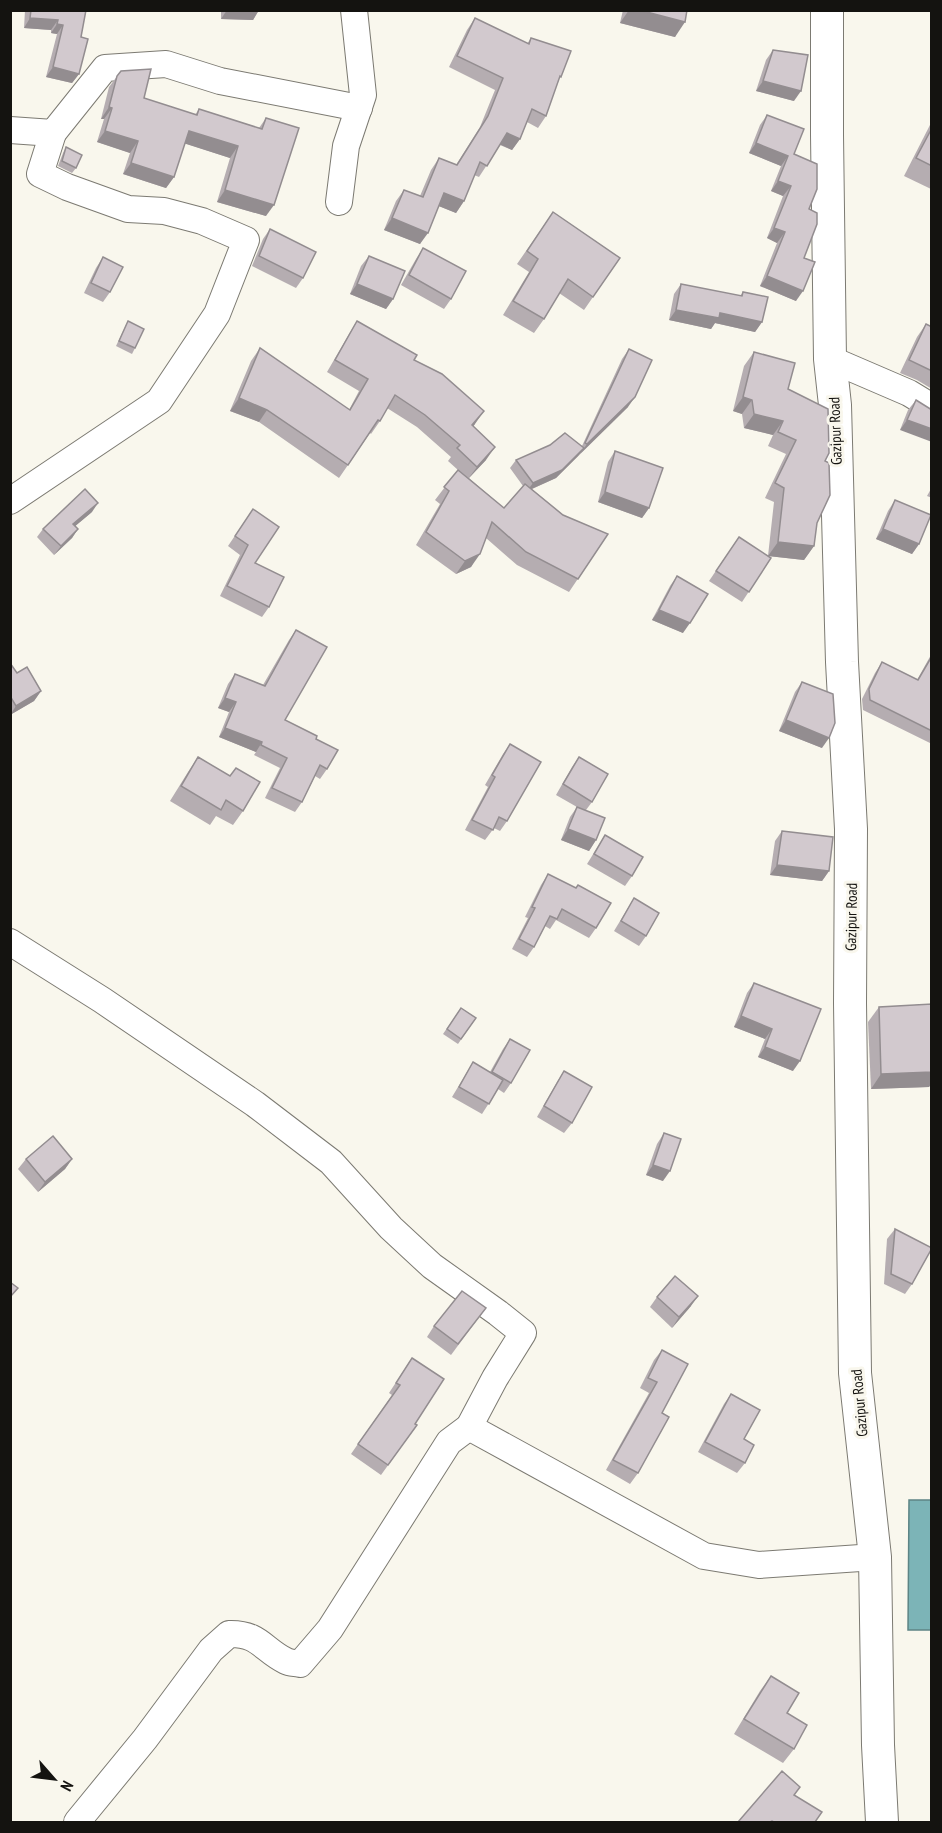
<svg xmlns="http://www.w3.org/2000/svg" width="942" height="1833" font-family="'PT Sans Narrow',sans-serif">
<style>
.water{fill:#7cb4b7;stroke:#5d8485;stroke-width:1.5}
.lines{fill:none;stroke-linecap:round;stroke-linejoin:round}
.minor-casing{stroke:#7c7a72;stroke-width:28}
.tertiary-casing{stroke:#7c7a72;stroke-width:34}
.minor{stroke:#fff;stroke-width:26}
.tertiary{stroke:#fff;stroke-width:32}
.wall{fill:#b5adb1}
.shaded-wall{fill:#938d90}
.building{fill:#d2c9ce;stroke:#938d90;stroke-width:1.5}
.labels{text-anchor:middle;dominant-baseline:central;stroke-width:6;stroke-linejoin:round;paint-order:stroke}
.street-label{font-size:15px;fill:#141310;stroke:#f9f7ed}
</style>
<rect width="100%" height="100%" fill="#f9f7ed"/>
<!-- water -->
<polygon class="water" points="909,1500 931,1500 931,1630 908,1630"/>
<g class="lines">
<defs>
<g id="minor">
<polyline points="10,130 53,133 105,68 166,64 220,81 359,108"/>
<polyline points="339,202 346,146 363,95 354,10"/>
<polyline points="830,359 909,393 932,407"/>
<polyline points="10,501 159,401 217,314 246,240 202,221 164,211 128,209 67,187 40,174 53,133"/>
<polyline points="10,942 102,1000 255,1104 331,1162 391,1228 432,1266 498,1313 523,1333 495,1378 469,1427"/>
<path d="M 77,1822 L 145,1739 L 211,1650 L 229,1634 C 259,1633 263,1650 286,1661 C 290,1663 296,1663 300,1664 L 330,1629 L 449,1442 L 469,1427 L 704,1556 L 759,1565 L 875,1557"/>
</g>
<polyline id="tertiary" points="827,10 827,135 830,359 835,405 842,662 851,829 850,1003 855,1373 875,1557 878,1745 882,1822"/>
</defs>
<!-- minor casing -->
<use href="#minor" class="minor-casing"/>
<!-- tertiary casing -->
<use href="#tertiary" class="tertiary-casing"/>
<!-- minor -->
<use href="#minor" class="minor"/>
<!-- tertiary -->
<use href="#tertiary" class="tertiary"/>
</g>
<!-- wall -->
<g class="wall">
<polygon points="25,10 86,10 81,37 79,74 72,83 46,77 57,34 51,33 51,30 24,28"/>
<polygon points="221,10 259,10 253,20 221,19"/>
<polygon points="623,10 687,10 675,37 620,23"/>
<polygon points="475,18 527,44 531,38 557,83 546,116 538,128 527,122 520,139 512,150 500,145 479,177 474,175 464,201 456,213 439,206 420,244 384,230 396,201 404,190 420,196 431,170 439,158 456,165 480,127 495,90 449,67 467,30"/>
<polygon points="773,50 794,101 756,91 766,60"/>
<polygon points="121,71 144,98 195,115 199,109 259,128 266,118 266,216 217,202 230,158 184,143 174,177 166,188 123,174 130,153 97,142 104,119 101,119 109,87"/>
<polygon points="767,115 794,154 809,209 804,258 796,301 760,286 777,243 767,238 783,196 771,191 781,166 749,153 760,125"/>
<polygon points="932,121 932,188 931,189 904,176"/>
<polygon points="66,147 76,168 72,173 58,166 63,153"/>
<polygon points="553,212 620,258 584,310 559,293 544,319 534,333 503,315 529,272 517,264"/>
<polygon points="270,229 303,278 296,288 252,266 263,239"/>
<polygon points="423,248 451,299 444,309 401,285 416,259"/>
<polygon points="369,256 393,299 386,309 350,294 361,266"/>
<polygon points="103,257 110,292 103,302 84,293 96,268"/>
<polygon points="681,284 740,296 743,292 762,322 755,332 715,323 711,329 669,320 674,294"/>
<polygon points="128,321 135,348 132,354 116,346 125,327"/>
<polygon points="357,321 414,360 475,424 473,427 486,460 469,478 504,508 523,486 510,468 516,460 582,446 622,359 629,349 628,407 556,478 532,489 563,515 608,534 569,592 517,565 486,538 471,567 456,574 416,545 440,504 435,500 458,470 448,461 451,457 417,427 387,408 380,421 371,434 370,433 339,478 259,422 230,411 251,361 260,348 349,410 359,391 327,372 349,334"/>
<polygon points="926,324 932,327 932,389 917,380 900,373 917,337"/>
<polygon points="754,352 788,389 825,461 814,546 804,560 768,556 774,502 765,498 786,454 768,446 773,435 744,428 742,414 733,411 744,366"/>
<polygon points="916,400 932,410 900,430 908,410"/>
<polygon points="615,451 649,508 642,518 598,502 608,462"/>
<polygon points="932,487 932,498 927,496"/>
<polygon points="895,500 919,544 912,554 876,539 888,511"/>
<polygon points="253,509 255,563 269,607 262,617 220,596 240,555 228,546"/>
<polygon points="92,512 75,526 78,529 72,538 54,555 37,537 43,529"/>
<polygon points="739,537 771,558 742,602 709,581"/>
<polygon points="677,576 683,633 652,620 670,586"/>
<polygon points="296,630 285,720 316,739 327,769 320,779 315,776 302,802 295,812 265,798 280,768 254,755 256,752 219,737 229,712 218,708 228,684 235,674 263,685 289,640"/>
<polygon points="932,653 932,744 863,710 862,699 875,673 882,662 917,680"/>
<polygon points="10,663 17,673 41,691 34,701 10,715"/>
<polygon points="802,682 822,748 779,731 795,692"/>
<polygon points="510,744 507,821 500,831 494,828 485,840 465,830 488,787 485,785 503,754"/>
<polygon points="198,757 230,776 236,768 243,811 233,825 216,816 210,825 170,801 188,772"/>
<polygon points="579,757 592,802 586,810 596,840 589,851 561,840 570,817 577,807 556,795 572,767"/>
<polygon points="782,831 829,871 822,881 770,875 775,841"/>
<polygon points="605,835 632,876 625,886 587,864"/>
<polygon points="548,874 596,928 589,938 556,920 550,929 545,926 534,947 527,957 512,949 528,918 525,917 541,885"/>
<polygon points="634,898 646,936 639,946 614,931"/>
<polygon points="754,983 793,1071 758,1057 765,1039 734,1027 747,993"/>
<polygon points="932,1004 932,1083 929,1087 871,1089 868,1022 879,1007"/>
<polygon points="461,1008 476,1018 458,1044 443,1034"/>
<polygon points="510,1039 511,1083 504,1093 498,1089 482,1114 452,1097 473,1062 490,1072 503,1049"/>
<polygon points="564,1071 572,1123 564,1133 537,1117 557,1082"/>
<polygon points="664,1133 663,1181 646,1175 657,1144"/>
<polygon points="26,1159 72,1159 65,1169 38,1192 18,1169"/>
<polygon points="895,1229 912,1284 905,1294 884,1284 887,1239"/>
<polygon points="657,1297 691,1306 672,1328 650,1307"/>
<polygon points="486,1308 451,1355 427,1337 434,1326"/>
<polygon points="662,1350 662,1413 638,1473 630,1484 606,1470 649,1393 640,1388 654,1360"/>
<polygon points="412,1358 415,1424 417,1425 381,1475 351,1454 392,1395 389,1393"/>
<polygon points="731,1394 744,1439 745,1463 737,1473 698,1452 724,1404"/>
<polygon points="771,1676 787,1713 794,1749 783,1763 734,1734 760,1691"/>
</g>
<!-- shaded-wall -->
<g class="shaded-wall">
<polygon points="227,10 259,10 253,20 221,19"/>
<polygon points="629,10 639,10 685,22 675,37 620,23"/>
<polygon points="30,18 58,20 51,30 24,28"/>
<polygon points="57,24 63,25 57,34 51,33"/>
<polygon points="53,67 79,74 72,83 46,77"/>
<polygon points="763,81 801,91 794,101 756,91"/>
<polygon points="109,107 112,108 104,119 101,119"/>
<polygon points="105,131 138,141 130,153 97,142"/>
<polygon points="189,131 238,146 230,158 180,142"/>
<polygon points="507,133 520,139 512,150 499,144"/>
<polygon points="756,143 788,156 781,166 749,153"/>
<polygon points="131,163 174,177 166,188 123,174"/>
<polygon points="778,181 791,186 783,196 771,191"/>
<polygon points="225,190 274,205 266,216 217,202"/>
<polygon points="444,193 464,201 456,213 436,205"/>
<polygon points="392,218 428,233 420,244 384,230"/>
<polygon points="774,228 785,232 777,243 767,238"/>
<polygon points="767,276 803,291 796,301 760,286"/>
<polygon points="357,284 393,299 386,309 350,294"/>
<polygon points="676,310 720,313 762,322 755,332 715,323 711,329 669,320"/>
<polygon points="635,397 628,407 580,454 587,444"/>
<polygon points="743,397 752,400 742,414 733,411"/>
<polygon points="239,398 267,410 259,422 230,411"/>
<polygon points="484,411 475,424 463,438 472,425"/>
<polygon points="754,414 783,421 773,435 744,428"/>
<polygon points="907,420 932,429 932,442 900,430"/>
<polygon points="495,447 486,460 468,479 477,467"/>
<polygon points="584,448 578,456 556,478 527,491 533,483"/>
<polygon points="605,492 649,508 642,518 598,502"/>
<polygon points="98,503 92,512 67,533 73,524"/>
<polygon points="78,529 72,538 54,555 61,546"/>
<polygon points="883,529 919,544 912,554 876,539"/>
<polygon points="778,542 814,546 804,560 768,556"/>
<polygon points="480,554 471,567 456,574 465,561"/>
<polygon points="659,610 690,623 683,633 652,620"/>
<polygon points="41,691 34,701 10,715 16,706"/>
<polygon points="225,698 236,702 229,712 218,708"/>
<polygon points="786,720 829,738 822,748 779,731"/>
<polygon points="225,728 262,742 256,752 219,737"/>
<polygon points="568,829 596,840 589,851 561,840"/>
<polygon points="777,865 829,871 822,881 770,875"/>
<polygon points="741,1016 772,1029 765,1039 734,1027"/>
<polygon points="765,1047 800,1061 793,1071 758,1057"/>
<polygon points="932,1072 932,1083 929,1087 871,1089 881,1074"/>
<polygon points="72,1159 65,1169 38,1192 45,1182"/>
<polygon points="653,1165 670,1171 663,1181 646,1175"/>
<polygon points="698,1296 691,1306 672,1328 679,1317"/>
</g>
<!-- building -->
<g class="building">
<polygon points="31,10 86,10 81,37 88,39 79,74 53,67 63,25 57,24 58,20 30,18"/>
<polygon points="639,10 687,10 685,22"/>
<polygon points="475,18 529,44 531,38 571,51 561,77 560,76 546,116 532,109 520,139 507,133 487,166 480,162 464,201 444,193 428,233 392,218 404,190 423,197 439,158 457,165 488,116 503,78 457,56"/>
<polygon points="773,50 808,55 801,91 763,81"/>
<polygon points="151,69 144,98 197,115 199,109 262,129 266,118 299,128 274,205 225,190 238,146 189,131 174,177 131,163 138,141 105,131 112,108 109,107 117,76 121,71"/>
<polygon points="767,115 804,129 794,154 817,164 817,189 809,209 817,213 817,224 804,258 815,262 803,291 767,276 785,232 774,228 791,186 778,181 788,156 756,143"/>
<polygon points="932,128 932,166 916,158"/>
<polygon points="66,147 82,155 76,168 62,161"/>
<polygon points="553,212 620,258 593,297 568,279 544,319 513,301 538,259 527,251"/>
<polygon points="270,229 316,252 303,278 259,256"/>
<polygon points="423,248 466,271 451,299 409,275"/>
<polygon points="369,256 405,271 393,299 357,284"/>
<polygon points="103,257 123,267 110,292 91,283"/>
<polygon points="681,284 742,296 743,292 768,297 762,322 720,313 719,318 676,310"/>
<polygon points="128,321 144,329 135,348 119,341"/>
<polygon points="357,321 417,355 414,360 442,374 484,411 472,425 495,447 477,467 457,448 460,445 425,415 395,395 380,421 378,420 348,465 267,410 239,398 260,348 350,410 368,379 335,360"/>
<polygon points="926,324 932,327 932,371 909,360"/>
<polygon points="629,349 652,360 635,397 587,444 585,443"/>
<polygon points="754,352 795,363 788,389 828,409 829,453 825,461 829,463 830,495 817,523 814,546 778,542 784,488 775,483 796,440 778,432 783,421 754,414 752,400 743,397"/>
<polygon points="916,400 932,410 932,429 907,420"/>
<polygon points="565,433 584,448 562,470 533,483 516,460 550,445"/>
<polygon points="615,451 663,468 649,508 605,492"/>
<polygon points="458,470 504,508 525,484 563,515 608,534 578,579 526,552 492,522 480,554 465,561 426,532 449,491 444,487"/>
<polygon points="85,489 98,503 73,524 78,529 61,546 43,529"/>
<polygon points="895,500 931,515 919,544 883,529"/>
<polygon points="253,509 279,527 255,563 284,577 269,607 227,586 248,545 235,536"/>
<polygon points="739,537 771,558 749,592 716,571"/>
<polygon points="677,576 708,594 690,623 659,610"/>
<polygon points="296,630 327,647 285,720 317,736 316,739 338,750 327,769 320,765 302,802 272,788 287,758 261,745 262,742 225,728 236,702 225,698 235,674 265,686"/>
<polygon points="932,656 932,731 870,700 869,689 882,662 918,680"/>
<polygon points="10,663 17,673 27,667 41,691 16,706 10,696"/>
<polygon points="802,682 833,694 835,723 829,738 786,720"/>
<polygon points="510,744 541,762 507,821 499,817 493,830 472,820 495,777 492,775"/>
<polygon points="198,757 230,776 236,768 260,782 243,811 226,800 221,810 181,786"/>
<polygon points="579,757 608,774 592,802 563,784"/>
<polygon points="577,807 605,818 596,840 568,829"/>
<polygon points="782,831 833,837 829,871 777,865"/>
<polygon points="605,835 643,857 632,876 594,854"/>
<polygon points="548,874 576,888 578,885 611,903 596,928 562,909 557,919 550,916 534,947 519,939 535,908 532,907"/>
<polygon points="634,898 659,913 646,936 621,921"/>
<polygon points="754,983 821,1009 800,1061 765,1047 772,1029 741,1016"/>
<polygon points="932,1004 932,1072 881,1074 879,1007"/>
<polygon points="461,1008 476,1018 461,1039 447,1029"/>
<polygon points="510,1039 530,1050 511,1083 492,1072"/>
<polygon points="473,1062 503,1080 489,1104 459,1087"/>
<polygon points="564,1071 592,1087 572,1123 544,1106"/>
<polygon points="664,1133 681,1139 670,1171 653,1165"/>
<polygon points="53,1136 72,1159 45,1182 26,1159"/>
<polygon points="895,1229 932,1248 912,1284 891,1274"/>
<polygon points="675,1276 698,1296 679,1317 657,1297"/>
<polygon points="10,1282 18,1288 10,1297"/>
<polygon points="462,1291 486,1308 458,1344 434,1326"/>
<polygon points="662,1350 688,1364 662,1413 669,1417 638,1473 613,1460 657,1382 648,1378"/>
<polygon points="412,1358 444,1379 415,1424 417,1425 388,1465 358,1444 400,1385 396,1383"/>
<polygon points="731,1394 760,1410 744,1439 754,1445 745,1463 705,1442"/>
<polygon points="771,1676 799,1693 787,1713 807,1725 794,1749 744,1719"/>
<polygon points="782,1771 800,1787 794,1795 822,1812 815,1822 774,1822 772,1821 770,1822 738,1822"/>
</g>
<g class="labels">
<!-- street labels -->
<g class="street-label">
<text transform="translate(835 431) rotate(-92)">Gazipur Road</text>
<text transform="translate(851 917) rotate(-89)">Gazipur Road</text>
<text transform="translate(859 1403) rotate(-95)">Gazipur Road</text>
</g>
</g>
<!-- border -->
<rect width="942" height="1833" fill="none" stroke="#141310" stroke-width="24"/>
<!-- north arrow -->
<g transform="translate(54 1779) rotate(118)" stroke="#f9f7ed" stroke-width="4.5" paint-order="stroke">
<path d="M0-4.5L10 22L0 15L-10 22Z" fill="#141310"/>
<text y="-9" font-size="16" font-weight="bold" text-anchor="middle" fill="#141310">N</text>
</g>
</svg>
